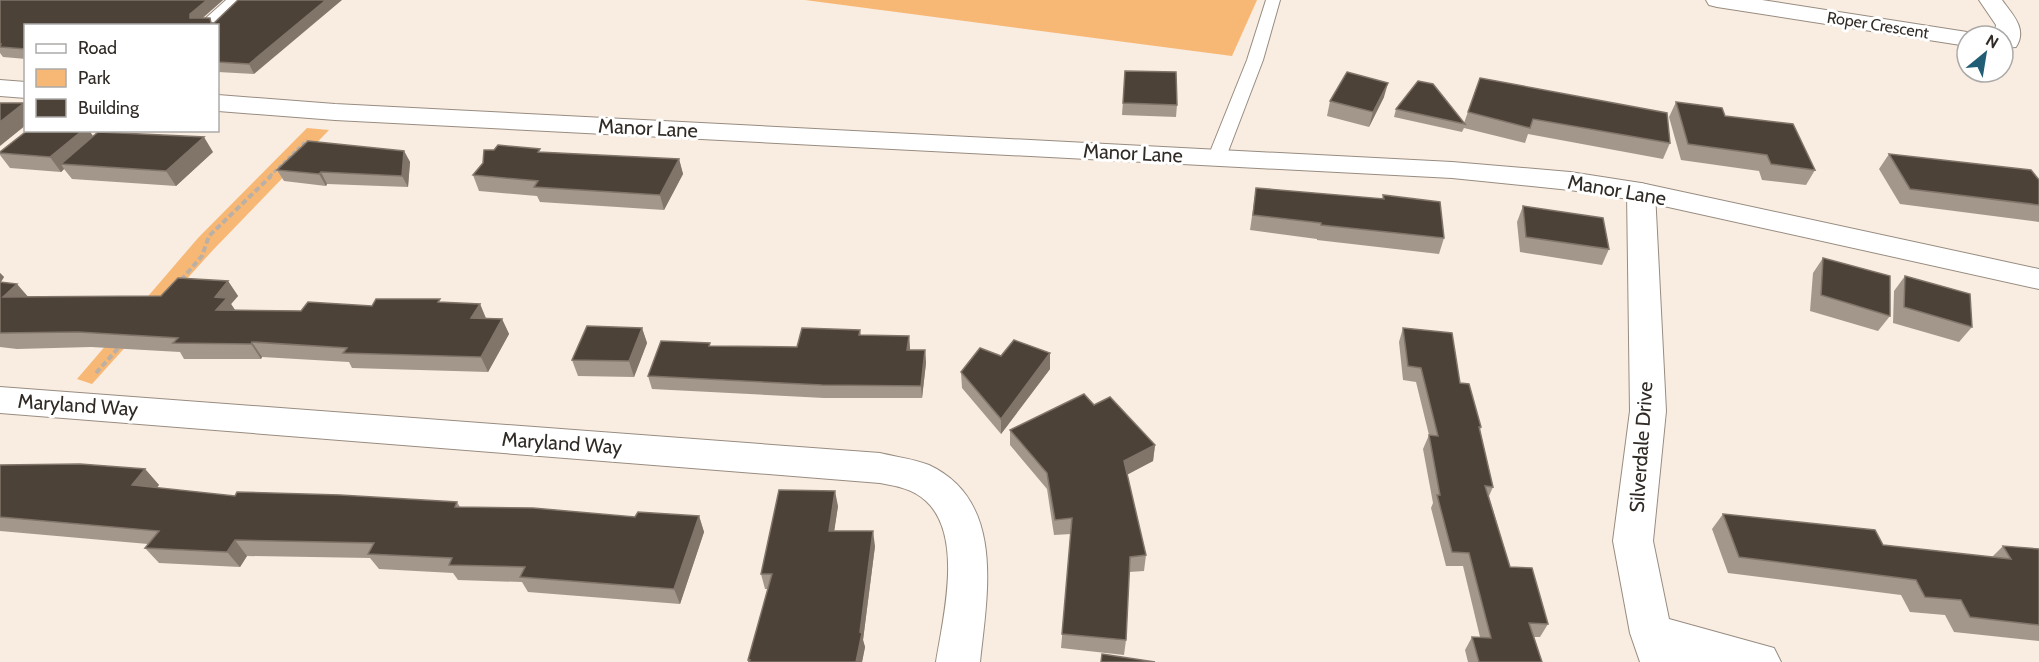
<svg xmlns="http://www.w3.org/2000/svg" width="2039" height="662" font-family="Cabin,sans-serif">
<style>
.green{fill:#f7b775}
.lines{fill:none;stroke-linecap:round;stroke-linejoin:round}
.lane-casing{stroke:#988c81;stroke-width:2}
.street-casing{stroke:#988c81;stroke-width:2}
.secondary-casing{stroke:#988c81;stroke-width:2}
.path-far1{stroke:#bab0a6;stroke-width:3;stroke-dasharray:4.5 2;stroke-linecap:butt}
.path{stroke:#bab0a6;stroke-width:4;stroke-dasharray:6 3;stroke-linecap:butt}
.lane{fill:#fff;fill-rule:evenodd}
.street{fill:#fff;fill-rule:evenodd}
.secondary{fill:#fff;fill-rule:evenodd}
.wall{fill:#a3978c}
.shaded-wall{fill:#81756a}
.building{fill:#4d4238;stroke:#81756a;stroke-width:1.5}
.labels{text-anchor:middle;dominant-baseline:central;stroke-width:6;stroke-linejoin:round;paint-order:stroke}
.far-street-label{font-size:16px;fill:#302b26;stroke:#fff}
.street-label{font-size:20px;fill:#302b26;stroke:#fff}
</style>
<rect width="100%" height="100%" fill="#f9ece0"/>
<!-- green -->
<g class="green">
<polygon points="805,0 1257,0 1232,56"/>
<polygon points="307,128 329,130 212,251 92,384 77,379 198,238"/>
</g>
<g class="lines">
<defs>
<polygon id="lane" points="1266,0 1280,0 1263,60 1226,157 1223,161 1211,161 1208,157 1247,60"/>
<g id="street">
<polygon points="226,0 251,0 218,31 218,26 197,26"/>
<polygon points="1706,0 1762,0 1967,32 1977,36 1967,36 1967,46 1717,7 1709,5"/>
<path d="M 1979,0 L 2002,0 C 2012,14 2028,29 2016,47 L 2003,48 L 2003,36 L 1994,36 L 1996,25 Z"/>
<polygon points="1641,183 1651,186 1655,192 1666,411 1653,541 1669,619 1774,648 1781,662 1640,662 1630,633 1613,541 1630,411 1627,192 1631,186"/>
<path d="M 0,387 L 880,453 C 896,457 914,459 929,465 C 1006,501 987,595 980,662 L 936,662 C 943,618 964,536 926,501 C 913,489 897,486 880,483 L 0,413 Z"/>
</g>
<g id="secondary">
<polygon points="0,80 26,82 26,98 0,96"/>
<polygon points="218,95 335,104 1452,162 1570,172 1641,183 2039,269 2039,289 1641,201 1570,190 1452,178 335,120 218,111"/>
</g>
</defs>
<!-- lane casing -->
<use href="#lane" class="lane-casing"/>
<!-- street casing -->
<use href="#street" class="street-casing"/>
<!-- secondary casing -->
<use href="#secondary" class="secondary-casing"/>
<!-- path-far1 -->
<polyline class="path-far1" points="269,177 307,140"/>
<!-- path -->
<g class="path">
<polyline points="181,280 202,256 209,236 271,176"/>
<polyline points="96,373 121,345"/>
</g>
<!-- lane -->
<use href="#lane" class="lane"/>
<!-- street -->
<use href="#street" class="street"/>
<!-- secondary -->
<use href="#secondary" class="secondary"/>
</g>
<!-- wall -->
<g class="wall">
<polygon points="0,0 223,0 203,18 214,23 238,0 254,74 218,72 218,26 26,26 26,59 3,57 0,53"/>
<polygon points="1125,71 1177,105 1176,117 1122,115"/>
<polygon points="1480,78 1670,143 1663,159 1528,134 1525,143 1464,128 1462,132 1394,117 1396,109 1464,123"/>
<polygon points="1384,97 1369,127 1327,116 1330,101"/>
<polygon points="1676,102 1725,116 1815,170 1806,185 1762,180 1759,171 1681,160 1669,117"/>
<polygon points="93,137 213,152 176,186 72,179 64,169 61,172 10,168 0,155 0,152"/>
<polygon points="404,151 410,162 408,187 327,184 326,186 284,181 277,170"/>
<polygon points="542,152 679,159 683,174 664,210 540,202 537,196 479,191 473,175"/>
<polygon points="1889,154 2039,180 2039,222 1900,204 1879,169"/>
<polygon points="1256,188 1382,199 1383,195 1444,238 1439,254 1317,240 1317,239 1250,230"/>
<polygon points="1523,206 1609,249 1602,265 1520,252 1517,222"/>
<polygon points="1823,258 1890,316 1878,331 1810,311 1813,273"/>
<polygon points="0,273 4,277 1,282 28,297 161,296 228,281 238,296 231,304 235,310 301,311 441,302 480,304 486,318 502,319 509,334 488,372 352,368 349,362 262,357 261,359 184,359 180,352 91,347 17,349 0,347"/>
<polygon points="1905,276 1972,327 1959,342 1893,323 1894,291"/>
<polygon points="642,328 647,343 634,377 578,376 572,360"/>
<polygon points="1403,328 1460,383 1481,427 1480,430 1493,487 1489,496 1510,567 1548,624 1540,637 1534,637 1542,662 1468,662 1465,650 1472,637 1480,637 1463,566 1446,566 1431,508 1433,503 1423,449 1429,435 1416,382 1403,380 1399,342"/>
<polygon points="860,330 861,335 909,336 910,350 925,350 926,363 922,398 824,398 652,389 648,376 710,343 710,346 797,347"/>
<polygon points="1001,356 1050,369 1001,434 962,388 961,372"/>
<polygon points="1094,405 1155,445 1153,461 1127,474 1146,555 1144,571 1129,572 1126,640 1124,655 1061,648 1071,534 1054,535 1047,489 1010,445 1010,430"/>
<polygon points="0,465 145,469 159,485 156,488 235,496 457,502 460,507 635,517 699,516 704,532 680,604 528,592 522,582 458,580 453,573 379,569 370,558 247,556 240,567 159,563 145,548 148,544 0,531"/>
<polygon points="838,506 834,531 875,546 863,640 865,647 862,662 748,662 748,660 768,589 765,589 761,574"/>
<polygon points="1723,514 1883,545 1992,557 2003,546 2039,549 2039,641 1954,632 1945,615 1910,612 1901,595 1728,573 1712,529"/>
</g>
<!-- shaded-wall -->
<g class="shaded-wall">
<polygon points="207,0 223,0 195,24 190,18 190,14"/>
<polygon points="326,0 342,0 254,74 249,64"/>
<polygon points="1388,83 1384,97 1369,127 1373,112"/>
<polygon points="24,103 26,105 26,125 0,146 0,122"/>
<polygon points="83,130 89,130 97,142 61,164 64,169 61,172 50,157"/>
<polygon points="204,137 213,152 176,186 166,171"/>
<polygon points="404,151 410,162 408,187 402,176"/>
<polygon points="679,159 683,174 664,210 660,195"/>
<polygon points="321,172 327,184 326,186 319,174"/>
<polygon points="0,273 4,277 0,283"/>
<polygon points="228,281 238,296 231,304 237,313 216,310 215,297"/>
<polygon points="17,284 30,299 3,297"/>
<polygon points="480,304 486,319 471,318"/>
<polygon points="502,319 509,334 488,372 481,357"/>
<polygon points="642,328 647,343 634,377 629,361"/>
<polygon points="909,336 910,349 909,363 907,350"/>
<polygon points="252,342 262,357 261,359 251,344"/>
<polygon points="925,350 926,363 922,398 921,386"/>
<polygon points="1050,353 1050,369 1001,434 1001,419"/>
<polygon points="1155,445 1153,461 1123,477 1124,461"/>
<polygon points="145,469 159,485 146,501 132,485"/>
<polygon points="835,491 838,506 832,546 829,531"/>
<polygon points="699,516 704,532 680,604 674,589"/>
<polygon points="873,531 875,546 863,640 865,647 862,662 856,662"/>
<polygon points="235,540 247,556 240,567 227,552"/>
</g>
<!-- building -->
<g class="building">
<polygon points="0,0 207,0 190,14 190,18 210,18 211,23 214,23 238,0 326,0 249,64 218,62 218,26 26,26 26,49 0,47 1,44 0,44"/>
<polygon points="1125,71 1176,72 1177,105 1123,103"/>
<polygon points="1347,72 1388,83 1373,112 1330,101"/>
<polygon points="1480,78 1667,113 1670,143 1533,119 1530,128 1468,112"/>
<polygon points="1418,81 1433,84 1465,124 1396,109"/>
<polygon points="1676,102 1722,108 1725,116 1793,124 1815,170 1771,164 1767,155 1688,144"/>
<polygon points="0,103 24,103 0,122"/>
<polygon points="28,130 83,130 50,157 0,153 0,152"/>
<polygon points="98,132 204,137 166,171 61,164"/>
<polygon points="308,141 404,151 402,176 321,172 319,174 277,170"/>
<polygon points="498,145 540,149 538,152 679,159 660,195 534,187 538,181 473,175 483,163 484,150 494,150"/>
<polygon points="1889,154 2031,170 2039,180 2039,205 1910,189"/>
<polygon points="1256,188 1384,199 1383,195 1440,202 1444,238 1321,225 1321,223 1253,215"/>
<polygon points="1523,206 1603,218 1609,249 1526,237"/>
<polygon points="1823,258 1890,276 1890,316 1821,295"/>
<polygon points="1905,276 1970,294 1972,327 1904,307"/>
<polygon points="178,278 228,281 215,297 227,298 216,310 301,311 308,302 372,306 376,299 440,299 438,302 480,304 471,318 502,319 481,357 343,353 347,348 252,342 251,344 173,343 178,338 78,332 0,333 0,282 17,284 3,297 161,296"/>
<polygon points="587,326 642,328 629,361 572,360"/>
<polygon points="802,328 860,330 859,335 909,336 907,350 925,350 921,386 822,385 648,376 661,341 710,343 709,346 797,347"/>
<polygon points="1403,328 1452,333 1460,383 1469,384 1481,427 1479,427 1493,487 1485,486 1510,567 1532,568 1548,624 1529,623 1542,662 1479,662 1472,637 1491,638 1469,553 1452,552 1437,495 1440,495 1429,435 1438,436 1421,368 1408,366"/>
<polygon points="1014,340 1050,353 1001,419 961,372 980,348 1001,356"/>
<polygon points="1084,394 1094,405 1110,397 1155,445 1124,461 1146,555 1130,557 1126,640 1062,634 1072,518 1055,520 1047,473 1010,430"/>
<polygon points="80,464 145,469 132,485 235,496 237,492 340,495 457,502 455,507 533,508 635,517 638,512 699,516 674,589 520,577 525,567 449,565 452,558 368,554 374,543 235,540 227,552 145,548 159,531 0,517 0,465"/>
<polygon points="779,490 835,491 829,531 873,531 860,632 862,633 856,662 749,662 750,660 748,660 772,574 761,574"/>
<polygon points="1723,514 1875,530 1883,545 2011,559 2003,546 2039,549 2039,625 1970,617 1961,600 1925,597 1916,580 1739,557"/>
<polygon points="1102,654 1155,662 1101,662"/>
</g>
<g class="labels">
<!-- far-street labels -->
<g class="far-street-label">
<text transform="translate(1878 25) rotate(9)">Roper Crescent</text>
</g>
<!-- street labels -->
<g class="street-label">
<text transform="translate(648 128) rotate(3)">Manor Lane</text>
<text transform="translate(1133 153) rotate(3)">Manor Lane</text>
<text transform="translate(1617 190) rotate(10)">Manor Lane</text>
<text transform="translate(78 405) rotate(4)">Maryland Way</text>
<text transform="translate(562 443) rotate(4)">Maryland Way</text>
<text transform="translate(1641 447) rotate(-86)">Silverdale Drive</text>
</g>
</g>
<!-- legend -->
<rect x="24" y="24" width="195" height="108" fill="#ffffff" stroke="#acaaa8" stroke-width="1.5"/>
<rect x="36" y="44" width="30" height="9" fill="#ffffff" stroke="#acaaa8" stroke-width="1.5"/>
<text x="78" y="54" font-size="18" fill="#302b26">Road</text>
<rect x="36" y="69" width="30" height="18" fill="#f7b775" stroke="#acaaa8" stroke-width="1.5"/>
<text x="78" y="84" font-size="18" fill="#302b26">Park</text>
<rect x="36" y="99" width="30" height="18" fill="#4d4238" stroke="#acaaa8" stroke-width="1.5"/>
<text x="78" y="114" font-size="18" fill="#302b26">Building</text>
<!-- north arrow -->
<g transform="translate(1985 54) rotate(30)"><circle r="28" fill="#ffffff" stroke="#acaaa8" stroke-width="1.5"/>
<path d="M0-4.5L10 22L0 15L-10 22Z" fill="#215e75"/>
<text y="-9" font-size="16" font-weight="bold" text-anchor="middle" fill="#302b26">N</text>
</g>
</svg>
